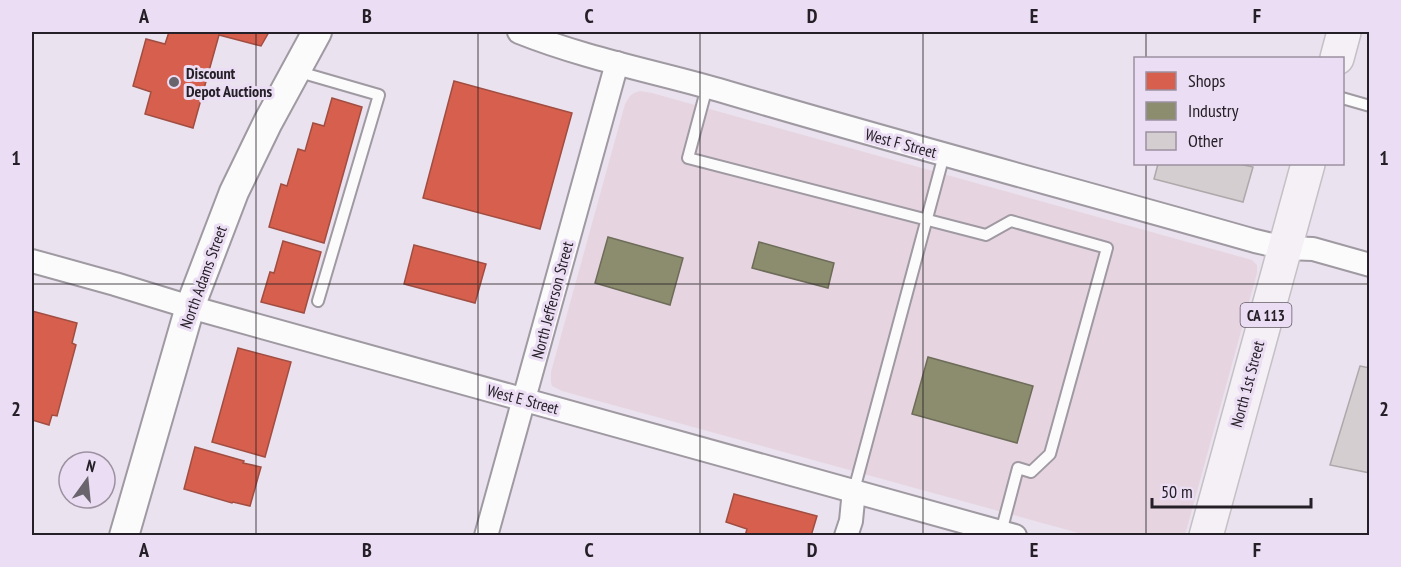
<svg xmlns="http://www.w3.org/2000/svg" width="1401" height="567" font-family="'PT Sans Narrow',sans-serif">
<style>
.industrial{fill:#e6d5e0}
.shops{fill:#d6604d;stroke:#a14d42;stroke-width:1.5}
.industry{fill:#8c8c6e;stroke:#6d6c59;stroke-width:1.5}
.building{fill:#d5ced0;stroke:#aea8aa;stroke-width:1.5}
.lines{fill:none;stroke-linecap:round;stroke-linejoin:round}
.service-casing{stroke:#9f99a2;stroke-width:14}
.minor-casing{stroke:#9f99a2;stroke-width:26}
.tertiary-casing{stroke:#9f99a2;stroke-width:32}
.primary-casing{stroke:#c4c0c5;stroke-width:36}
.service{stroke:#fcfbfc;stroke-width:10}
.minor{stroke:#fcfbfc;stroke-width:22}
.tertiary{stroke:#fcfbfc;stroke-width:28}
.primary{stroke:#f4f0f5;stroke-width:33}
.grid{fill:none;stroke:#252027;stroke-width:1.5;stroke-opacity:0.55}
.poi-dot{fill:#6a646d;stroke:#ebddf3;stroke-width:2}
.labels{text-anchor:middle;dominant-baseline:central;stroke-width:6;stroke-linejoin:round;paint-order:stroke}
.shield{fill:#ebddf3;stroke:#605964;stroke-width:1.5}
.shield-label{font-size:15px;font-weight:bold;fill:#252027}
.poi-label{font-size:16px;font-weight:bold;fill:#252027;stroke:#ebddf3;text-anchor:start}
.street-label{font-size:16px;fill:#252027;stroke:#ebddf3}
.neatline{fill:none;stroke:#252027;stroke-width:2}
.grid-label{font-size:20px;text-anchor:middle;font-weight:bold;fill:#252027}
</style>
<rect width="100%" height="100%" fill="#eae2ee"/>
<!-- industrial -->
<polygon class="industrial" points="640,91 652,93 1252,260 1257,265 1257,273 1185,535 1086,535 562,391 552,386 551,382 551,372 625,104 630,96 634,93"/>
<!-- shops -->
<g class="shops">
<polygon points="169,32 269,32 261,46 219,35 193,128 145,114 151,92 133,86 146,39 165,44"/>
<polygon points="454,81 572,113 540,229 423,198"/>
<polygon points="332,98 362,107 324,243 269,227 281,184 287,186 298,149 305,151 313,123 324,126"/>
<polygon points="283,241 321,252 304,313 261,302 270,272 274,273"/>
<polygon points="414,245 486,264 475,303 404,284"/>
<polygon points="32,311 77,323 72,343 76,345 57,416 52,415 49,425 32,420"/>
<polygon points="238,348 291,362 265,457 212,442"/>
<polygon points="195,447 244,461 243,463 261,467 250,506 233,502 232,503 184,489"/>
<polygon points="734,494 817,516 811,536 745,536 747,529 726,522"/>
</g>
<!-- industry -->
<g class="industry">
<polygon points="608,237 683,258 670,305 595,283"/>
<polygon points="759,242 834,263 828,288 752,268"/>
<polygon points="928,357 1033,386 1017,443 912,414"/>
</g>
<!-- building -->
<g class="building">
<polygon points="1158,164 1239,164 1253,167 1243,202 1154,179"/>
<polygon points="1360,366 1370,368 1370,473 1330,465"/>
</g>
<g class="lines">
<defs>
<g id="service">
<polyline points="296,71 379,95 318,301"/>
<polyline points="707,87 688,158 986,235 1011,221 1107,248 1050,454 1031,472 1018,468 1001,532"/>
<polyline points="1342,98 1370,106"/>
<polyline points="854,490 944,155"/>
</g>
<g id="minor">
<path d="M 519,32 C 584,58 652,71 719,90 C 897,143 1076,190 1255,241 L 1285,248 L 1313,249 L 1370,265"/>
<polyline points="32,261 115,284 190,307 1015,536"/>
<polyline points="486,536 617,63"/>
<polyline points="846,536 851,521 854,490"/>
</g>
<polyline id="tertiary" points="124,536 190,307 234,192 268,122 317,32"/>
<g id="primary">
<polyline points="1337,58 1344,32"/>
<polyline points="1206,536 1308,164"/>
</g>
</defs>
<!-- service casing -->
<use href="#service" class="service-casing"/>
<!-- minor casing -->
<use href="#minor" class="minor-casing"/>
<!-- tertiary casing -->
<use href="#tertiary" class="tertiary-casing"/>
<!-- primary casing -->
<use href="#primary" class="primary-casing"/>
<!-- service -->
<use href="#service" class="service"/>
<!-- minor -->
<use href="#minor" class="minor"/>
<!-- tertiary -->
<use href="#tertiary" class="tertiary"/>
<!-- primary -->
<use href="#primary" class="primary"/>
</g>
<!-- grid -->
<path class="grid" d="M 256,32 L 256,536M 478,32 L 478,536M 700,32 L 700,536M 923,32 L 923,536M 1146,32 L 1146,58M 1146,164 L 1146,536M 32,284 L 1370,284"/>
<!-- markers -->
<circle class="poi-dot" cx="174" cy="82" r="6"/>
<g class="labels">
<!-- shield labels -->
<rect class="shield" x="1240.5" y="303" width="51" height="24" rx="4.5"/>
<g class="shield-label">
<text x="1266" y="315">CA 113</text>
</g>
<!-- poi labels -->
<g class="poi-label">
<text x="186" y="73">Discount<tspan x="186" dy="18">Depot Auctions</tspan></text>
</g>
<!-- street labels -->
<g class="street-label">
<text transform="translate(901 143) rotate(15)">West F Street</text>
<text transform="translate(203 277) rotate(-70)">North Adams Street</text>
<text transform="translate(552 300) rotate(-75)">North Jefferson Street</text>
<text transform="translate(1247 384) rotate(-75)">North 1st Street</text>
<text transform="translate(523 399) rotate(15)">West E Street</text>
</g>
</g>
<!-- border -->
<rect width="1401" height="567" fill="none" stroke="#ebddf3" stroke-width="66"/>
<!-- legend -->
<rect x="1134" y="57" width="210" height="108" fill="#ebddf3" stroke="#9c91a1" stroke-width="1.5"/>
<rect x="1146" y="72" width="30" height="18" fill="#d6604d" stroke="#9c91a1" stroke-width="1.5"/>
<text x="1188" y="87" font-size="18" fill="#252027">Shops</text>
<rect x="1146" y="102" width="30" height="18" fill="#8c8c6e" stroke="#9c91a1" stroke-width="1.5"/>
<text x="1188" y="117" font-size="18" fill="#252027">Industry</text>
<rect x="1146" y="132" width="30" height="18" fill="#d5ced0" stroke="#9c91a1" stroke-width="1.5"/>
<text x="1188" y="147" font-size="18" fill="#252027">Other</text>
<!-- north arrow -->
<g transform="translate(87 480) rotate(15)"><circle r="28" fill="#ebddf3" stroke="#9c91a1" stroke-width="1.5"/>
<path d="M0-4.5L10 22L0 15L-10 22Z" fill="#6a646d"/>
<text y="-9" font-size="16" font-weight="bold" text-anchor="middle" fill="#252027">N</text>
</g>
<!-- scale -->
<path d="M1152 498v9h159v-9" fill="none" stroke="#252027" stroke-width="3"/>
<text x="1161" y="498" font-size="18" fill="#252027" stroke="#ebddf3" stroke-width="4.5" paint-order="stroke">50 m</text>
<rect x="33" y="33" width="1335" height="501" class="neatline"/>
<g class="grid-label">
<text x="144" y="23">A</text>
<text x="367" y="23">B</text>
<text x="589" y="23">C</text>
<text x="812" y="23">D</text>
<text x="1034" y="23">E</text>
<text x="1257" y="23">F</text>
<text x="16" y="165">1</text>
<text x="1384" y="165">1</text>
<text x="16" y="416">2</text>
<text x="1384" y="416">2</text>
<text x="144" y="557">A</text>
<text x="367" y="557">B</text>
<text x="589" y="557">C</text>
<text x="812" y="557">D</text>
<text x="1034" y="557">E</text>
<text x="1257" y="557">F</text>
</g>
</svg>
